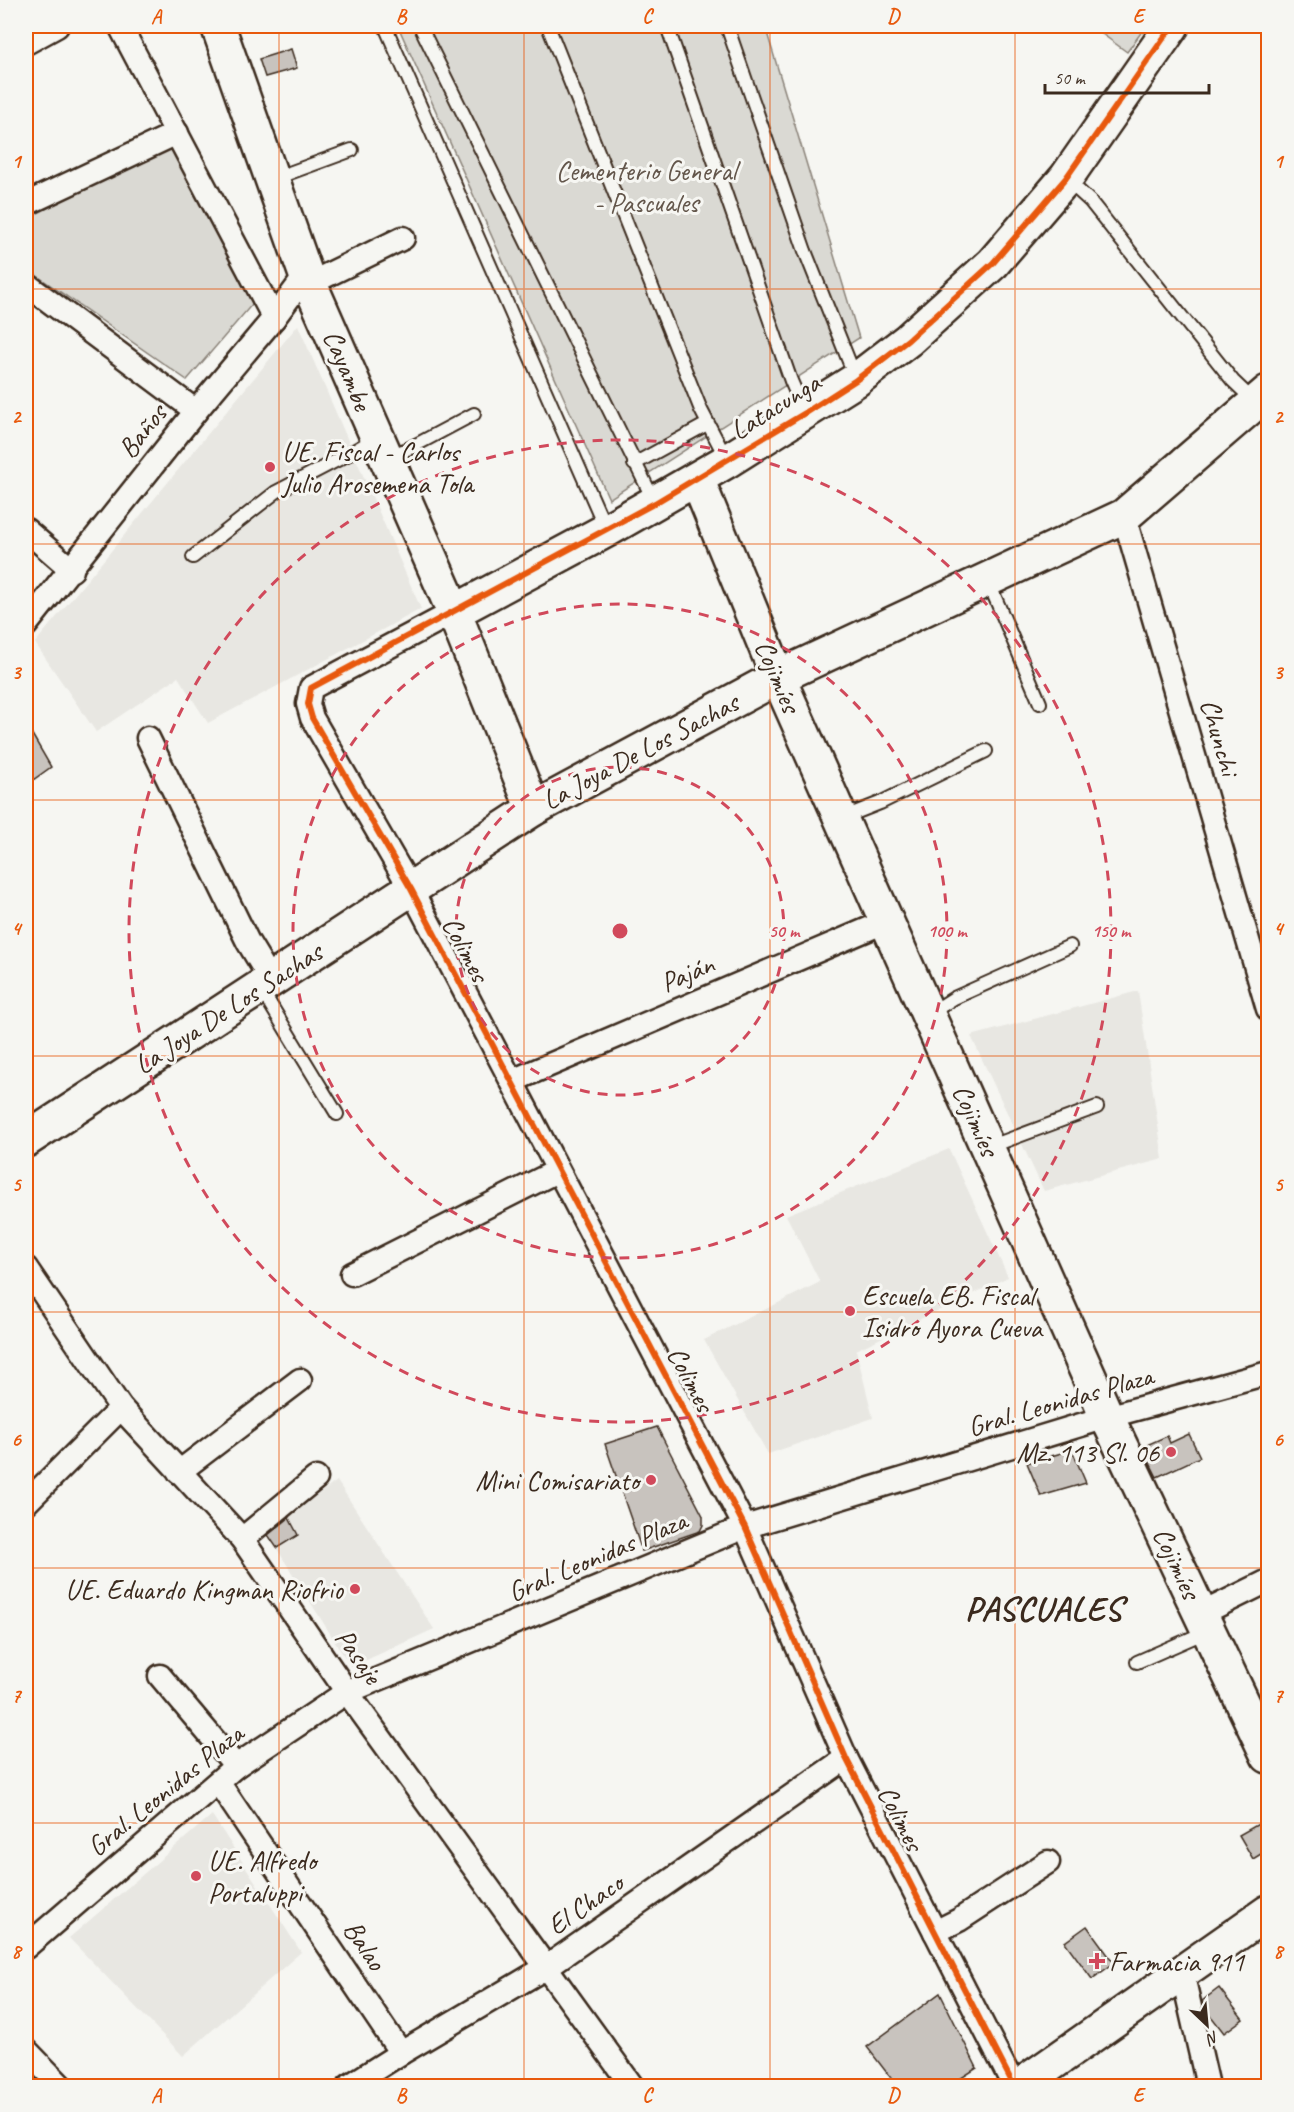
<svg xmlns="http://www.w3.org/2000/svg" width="1294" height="2112" font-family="Caveat,sans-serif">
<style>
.built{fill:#e8e7e2}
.green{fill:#dad9d3;stroke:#8a8278;stroke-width:1.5}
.building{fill:#c8c3be;stroke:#3b2a1e;stroke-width:1.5}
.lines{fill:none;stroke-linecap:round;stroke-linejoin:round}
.lane-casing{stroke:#3b2a1e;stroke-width:16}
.street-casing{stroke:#3b2a1e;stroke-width:27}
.secondary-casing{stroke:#3b2a1e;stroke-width:38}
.lane{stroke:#f6f6f2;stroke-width:12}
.street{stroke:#f6f6f2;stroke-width:22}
.secondary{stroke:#f6f6f2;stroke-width:33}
.cycleway-casing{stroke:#f6f6f2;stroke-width:10}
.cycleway{stroke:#e8590c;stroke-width:6}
.grid{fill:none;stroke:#e8590c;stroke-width:1.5;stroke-opacity:0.55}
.ring{fill:none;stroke:#d1495b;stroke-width:3;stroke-dasharray:10 8}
.poi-dot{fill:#d1495b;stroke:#f6f6f2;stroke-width:2}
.labels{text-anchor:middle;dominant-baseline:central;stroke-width:6;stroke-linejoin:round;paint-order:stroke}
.park-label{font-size:28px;fill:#63564b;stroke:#f6f6f2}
.street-label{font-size:28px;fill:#3b2a1e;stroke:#f6f6f2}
.poi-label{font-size:28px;fill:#3b2a1e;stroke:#f6f6f2;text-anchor:start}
.district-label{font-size:34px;font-weight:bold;letter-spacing:1.5px;fill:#3b2a1e;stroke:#f6f6f2}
.centre{fill:#d1495b;stroke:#f6f6f2;stroke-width:3}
.ring-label{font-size:18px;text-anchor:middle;font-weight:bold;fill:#d1495b;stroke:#f6f6f2;stroke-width:6;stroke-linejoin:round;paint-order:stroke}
.neatline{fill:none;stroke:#e8590c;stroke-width:2}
.grid-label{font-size:20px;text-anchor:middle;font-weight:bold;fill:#e8590c}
</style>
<rect width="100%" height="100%" fill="#f6f6f2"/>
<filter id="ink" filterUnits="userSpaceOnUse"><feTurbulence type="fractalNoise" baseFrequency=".0167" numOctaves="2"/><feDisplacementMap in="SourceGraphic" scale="12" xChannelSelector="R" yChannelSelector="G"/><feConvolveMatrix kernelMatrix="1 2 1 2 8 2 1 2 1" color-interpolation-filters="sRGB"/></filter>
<g filter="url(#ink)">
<!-- built -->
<g class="built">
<polygon points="298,325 421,609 208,723 178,677 96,732 35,643"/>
<polygon points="1138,991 1163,1159 1044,1191 971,1036"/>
<polygon points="949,1149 1008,1277 856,1350 873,1418 768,1454 704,1340 820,1282 786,1215"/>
<polygon points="337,1481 434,1629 351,1667 277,1549 299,1536 288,1516"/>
<polygon points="212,1815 301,1952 183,2056 69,1938"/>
</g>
<!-- green -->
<g class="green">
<polygon points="398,26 765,26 859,338 609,499"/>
<polygon points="1091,26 1146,26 1127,52"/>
<polygon points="175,143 254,302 187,380 26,268 26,219"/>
</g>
<!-- building -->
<g class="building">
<polygon points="291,49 297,68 265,77 259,59"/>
<polygon points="26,724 51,767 26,785"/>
<polygon points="657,1427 703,1516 703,1525 700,1531 642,1551 605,1444"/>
<polygon points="1189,1434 1200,1457 1157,1477 1142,1447 1167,1436 1170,1443"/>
<polygon points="1072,1450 1086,1483 1041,1496 1027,1463"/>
<polygon points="289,1518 298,1535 277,1548 268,1535"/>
<polygon points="1269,1818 1269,1849 1253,1859 1239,1835"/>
<polygon points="1087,1926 1114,1963 1092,1979 1065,1942"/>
<polygon points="1219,1988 1243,2019 1224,2033 1204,2007 1202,2001"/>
<polygon points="940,1993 977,2068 949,2086 897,2086 867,2047"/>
</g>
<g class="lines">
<defs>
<g id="lane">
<polyline points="385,26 606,529"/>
<polyline points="420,26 654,501"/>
<polyline points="548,26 701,410 727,460"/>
<polyline points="667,26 791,381 804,411"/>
<polyline points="727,26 805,251 856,379"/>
<polyline points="273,179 352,150"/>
<polyline points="1067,180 1090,201 1233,381 1255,402"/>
<polyline points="387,457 410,448 474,414"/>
<polyline points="634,464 707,424"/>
<polyline points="193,557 276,492 349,454 376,438"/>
<polyline points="988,581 1040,703"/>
<polyline points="842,818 880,803 986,751"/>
<polyline points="261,989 337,1114"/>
<polyline points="929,1014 954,998 1070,946"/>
<polyline points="989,1147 1097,1107"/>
<polyline points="1137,1662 1208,1631"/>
</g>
<g id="street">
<polyline points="120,26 274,318"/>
<polyline points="26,43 57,26"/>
<polyline points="26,204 177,133"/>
<polyline points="311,283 403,238"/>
<polyline points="26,284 196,411"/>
<polyline points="1124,516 1268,1009"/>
<polyline points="26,530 72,570"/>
<polyline points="454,612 311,688 308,704 312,718 411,889 745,1527 846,1758 1014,2086"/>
<polyline points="26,625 196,411 274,318 306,275"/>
<polyline points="148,738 248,942 271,980"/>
<polyline points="512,1081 887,921"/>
<polyline points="26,1268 121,1408 242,1539 347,1692 632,2086"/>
<polyline points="352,1274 557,1171"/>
<polyline points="179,1472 300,1380"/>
<polyline points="26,1503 121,1408"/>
<polyline points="242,1539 316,1478"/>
<polyline points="1201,1614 1268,1581"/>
<polyline points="160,1676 236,1766"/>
<polyline points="218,1782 401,2053"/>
<polyline points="935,1932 959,1920 1048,1862"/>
<polyline points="26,1947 236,1766 347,1692 745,1527 1107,1417 1268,1373"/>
<polyline points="1182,1972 1208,2086"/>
<polyline points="26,2050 61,2086"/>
<polyline points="349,2086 401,2053 545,1968 846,1758"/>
</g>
<g id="secondary">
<polyline points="218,26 306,275 454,612 533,809"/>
<polyline points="697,479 778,677 1107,1417 1268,1756"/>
<polyline points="454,612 607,530 727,461 856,380 908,340 993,263 1066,178 1172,26"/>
<polyline points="26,1140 533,809 778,677 1124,516 1268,392"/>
<polyline points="1020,2086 1268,1912"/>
</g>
</defs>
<!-- lane casing -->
<use href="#lane" class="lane-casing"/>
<!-- street casing -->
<use href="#street" class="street-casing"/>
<!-- secondary casing -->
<use href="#secondary" class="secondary-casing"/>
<!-- lane -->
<use href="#lane" class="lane"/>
<!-- street -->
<use href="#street" class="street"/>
<!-- secondary -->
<use href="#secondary" class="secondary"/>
<defs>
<polyline id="cycleway" points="1014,2086 846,1758 745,1527 411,889 312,718 308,704 311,688 655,503 805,413 856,380 908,340 993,263 1066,178 1172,26"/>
</defs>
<!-- cycleway casing -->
<use href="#cycleway" class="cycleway-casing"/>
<!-- cycleway -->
<use href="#cycleway" class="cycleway"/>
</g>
</g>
<!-- grid -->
<path class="grid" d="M 279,26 L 279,2086M 524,26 L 524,2086M 770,26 L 770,2086M 1015,26 L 1015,2086M 26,289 L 1268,289M 26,544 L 1268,544M 26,800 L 1268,800M 26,1056 L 1268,1056M 26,1312 L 1268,1312M 26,1568 L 1268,1568M 26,1823 L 1268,1823"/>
<!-- distance rings -->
<g class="ring">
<circle cx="620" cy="931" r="164"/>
<circle cx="620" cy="931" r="327"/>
<circle cx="620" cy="931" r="491"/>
</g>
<!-- markers -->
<g class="poi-dot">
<circle cx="270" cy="467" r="6"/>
<circle cx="850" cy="1311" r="6"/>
<circle cx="1171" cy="1452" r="6"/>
<circle cx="651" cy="1480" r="6"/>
<circle cx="355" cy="1589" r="6"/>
<circle cx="196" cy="1876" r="6"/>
<path d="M1094 1952h6v6h6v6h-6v6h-6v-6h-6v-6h6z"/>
</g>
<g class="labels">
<!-- park labels -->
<g class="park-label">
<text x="646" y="170">Cementerio General<tspan x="646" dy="32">- Pascuales</tspan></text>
</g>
<!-- street labels -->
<g class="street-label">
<text transform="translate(348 370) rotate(67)">Cayambe</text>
<text transform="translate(775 406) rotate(-32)">Latacunga</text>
<text transform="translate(142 431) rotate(-52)">Baños</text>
<text transform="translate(778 676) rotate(67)">Cojimíes</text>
<text transform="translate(1220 737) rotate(74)">Chunchi</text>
<text transform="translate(640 751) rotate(-28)">La Joya De Los Sachas</text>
<text transform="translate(466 949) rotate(62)">Colimes</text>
<text transform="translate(687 973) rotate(-23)">Paján</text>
<text transform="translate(228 1008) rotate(-33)">La Joya De Los Sachas</text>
<text transform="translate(976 1120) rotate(66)">Cojimíes</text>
<text transform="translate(691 1379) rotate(62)">Colimes</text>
<text transform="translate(1060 1401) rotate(-16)">Gral. Leonidas Plaza</text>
<text transform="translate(597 1556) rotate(-23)">Gral. Leonidas Plaza</text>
<text transform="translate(1177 1563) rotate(65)">Cojimíes</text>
<text transform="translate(359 1656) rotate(55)">Pasaje</text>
<text transform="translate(165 1790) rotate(-39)">Gral. Leonidas Plaza</text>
<text transform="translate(901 1818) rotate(63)">Colimes</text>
<text transform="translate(585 1904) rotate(-35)">El Chaco</text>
<text transform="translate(365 1945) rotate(56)">Balao</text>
</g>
<!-- poi labels -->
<g class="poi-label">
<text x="282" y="451">UE. Fiscal - Carlos<tspan x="282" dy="32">Julio Arosemena Tola</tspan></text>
<text x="862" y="1295">Escuela EB. Fiscal<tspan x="862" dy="32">Isidro Ayora Cueva</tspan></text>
<text x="1159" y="1452" text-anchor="end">Mz. 113 Sl. 06</text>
<text x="639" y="1480" text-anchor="end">Mini Comisariato</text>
<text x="343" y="1589" text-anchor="end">UE. Eduardo Kingman Riofrio</text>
<text x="208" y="1860">UE. Alfredo<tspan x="208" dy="32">Portaluppi</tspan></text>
<text x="1109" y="1961">Farmacia 911</text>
</g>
<!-- district labels -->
<g class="district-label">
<text x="1044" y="1608">PASCUALES</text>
</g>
</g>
<circle cx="620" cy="931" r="9" class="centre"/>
<g class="ring-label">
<text x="784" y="937">50 m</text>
<text x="947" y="937">100 m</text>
<text x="1111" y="937">150 m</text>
</g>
<!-- margin -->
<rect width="1294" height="2112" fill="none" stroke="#f6f6f2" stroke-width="66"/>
<!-- north arrow -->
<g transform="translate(1207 2025) rotate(154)" stroke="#f6f6f2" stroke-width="4.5" paint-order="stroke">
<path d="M0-4.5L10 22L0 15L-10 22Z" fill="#3b2a1e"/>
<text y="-9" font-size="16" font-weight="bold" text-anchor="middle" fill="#3b2a1e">N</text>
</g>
<!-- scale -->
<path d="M1045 84v9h164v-9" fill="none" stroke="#3b2a1e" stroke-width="3"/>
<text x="1054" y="84" font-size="18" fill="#3b2a1e" stroke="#f6f6f2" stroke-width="4.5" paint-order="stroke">50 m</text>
<rect x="33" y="33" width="1228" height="2046" class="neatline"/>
<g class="grid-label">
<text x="156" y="23">A</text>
<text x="401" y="23">B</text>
<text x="647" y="23">C</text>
<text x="893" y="23">D</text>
<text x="1138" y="23">E</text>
<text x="16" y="168">1</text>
<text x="1278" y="168">1</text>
<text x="16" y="423">2</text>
<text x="1278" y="423">2</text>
<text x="16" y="679">3</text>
<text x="1278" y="679">3</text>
<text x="16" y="935">4</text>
<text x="1278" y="935">4</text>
<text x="16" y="1191">5</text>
<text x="1278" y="1191">5</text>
<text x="16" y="1446">6</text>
<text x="1278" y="1446">6</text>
<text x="16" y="1702">7</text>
<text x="1278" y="1702">7</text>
<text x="16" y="1958">8</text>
<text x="1278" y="1958">8</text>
<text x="156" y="2102">A</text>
<text x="401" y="2102">B</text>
<text x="647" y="2102">C</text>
<text x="893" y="2102">D</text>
<text x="1138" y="2102">E</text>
</g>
</svg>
